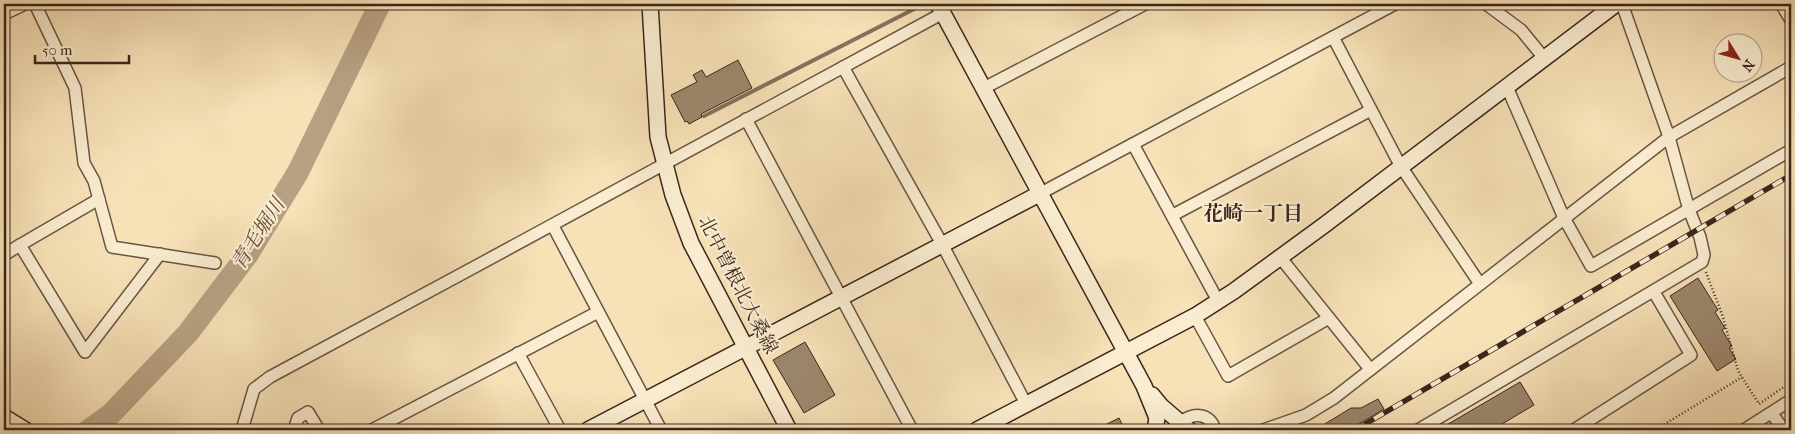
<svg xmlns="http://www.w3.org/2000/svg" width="1795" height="434" font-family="'IM FELL French Canon','Noto Serif JP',serif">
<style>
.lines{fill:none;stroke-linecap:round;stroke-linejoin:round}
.stream{stroke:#85705a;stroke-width:4}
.river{stroke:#b7a183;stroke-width:22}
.building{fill:#9c876d;stroke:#3a261d}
.lane-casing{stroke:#695544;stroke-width:8}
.street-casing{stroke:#695544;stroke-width:14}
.secondary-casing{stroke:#3a261d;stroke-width:18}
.path{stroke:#3a261d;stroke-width:2.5;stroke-dasharray:1 2.5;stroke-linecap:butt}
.lane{stroke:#faecd0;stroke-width:5.5}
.street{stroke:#faecd0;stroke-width:11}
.secondary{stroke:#faecd0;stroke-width:15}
.rail-casing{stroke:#3a261d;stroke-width:5.5}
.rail{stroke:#faecd0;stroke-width:4;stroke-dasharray:11;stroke-linecap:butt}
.labels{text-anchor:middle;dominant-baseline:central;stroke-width:4.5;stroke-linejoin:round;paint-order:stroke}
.street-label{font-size:19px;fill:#3a261d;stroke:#faecd0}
.neighbourhood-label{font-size:20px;font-weight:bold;fill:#3a261d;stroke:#faecd0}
.water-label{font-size:20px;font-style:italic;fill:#604b3c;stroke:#faecd0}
</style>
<rect width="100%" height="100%" fill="#f7e1b7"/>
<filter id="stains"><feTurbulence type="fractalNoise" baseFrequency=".004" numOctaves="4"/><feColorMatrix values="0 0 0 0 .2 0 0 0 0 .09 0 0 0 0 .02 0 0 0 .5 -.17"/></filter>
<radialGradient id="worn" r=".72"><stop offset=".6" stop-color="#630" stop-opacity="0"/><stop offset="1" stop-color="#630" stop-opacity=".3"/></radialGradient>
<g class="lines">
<!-- stream -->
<polyline class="stream" points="704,116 924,4"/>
<!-- river -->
<polyline class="river" points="89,430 110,415 188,333 248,254 298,172 380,4"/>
</g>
<!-- building -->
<g class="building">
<polygon points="738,60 752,88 701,114 702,117 689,124 687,121 685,122 671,95 697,82 693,75 702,70 706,77"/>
<polygon points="1698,278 1718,310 1715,312 1725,328 1722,330 1732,346 1729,348 1736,359 1717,371 1670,296"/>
<polygon points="805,342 835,395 804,413 773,360"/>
<polygon points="1520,382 1534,405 1492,430 1438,430"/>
<polygon points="1378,399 1384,409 1349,430 1315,430 1351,408 1361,408"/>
<polygon points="1119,418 1125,430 1095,430"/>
</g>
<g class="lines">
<defs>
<polyline id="lane" points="1167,430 1178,424"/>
<g id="street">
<polyline points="35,4 75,88 84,163 94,181 112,247 215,263"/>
<polyline points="1486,4 1521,30 1544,58"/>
<polyline points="1781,4 1791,20"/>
<polyline points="4,14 25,4"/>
<polyline points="1333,37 1400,165 1480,284"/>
<polyline points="843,67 942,244 1026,404"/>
<polyline points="1507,87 1564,218 1591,266 1791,150"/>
<polyline points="984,88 1145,4"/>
<polyline points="746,119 912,430"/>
<polyline points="1133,144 1218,301"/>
<polyline points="1041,193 1395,4"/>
<polyline points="99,199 20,245 85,352 160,254"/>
<polyline points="1173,215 1371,110"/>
<polyline points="553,226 661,430"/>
<polyline points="4,255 20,245"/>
<polyline points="1280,257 1370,369"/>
<polyline points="1195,316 1228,376 1329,318"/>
<polyline points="518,353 560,430"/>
<polyline points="1772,414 1784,430"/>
<path d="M 1181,422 C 1194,412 1210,413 1215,430"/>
<path d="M 242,430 L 254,389 L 270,377 C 495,257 718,134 943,13"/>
<polyline points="294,430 298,418 308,412 319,430"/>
<polyline points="372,430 598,312"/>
<polyline points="1263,430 1306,415 1334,398 1669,137 1791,67"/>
<polyline points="1418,430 1702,262 1704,255 1700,237 1689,210 1669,137 1622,4"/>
<polyline points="1574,430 1691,355 1654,292"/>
<polyline points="1744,430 1791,400"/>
</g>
<g id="secondary">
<polyline points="650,4 658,137 673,195 691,243 789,430"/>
<polyline points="938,4 1144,386 1157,418 1155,430"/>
<polyline points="1152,395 1161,406 1189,430"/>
<polyline points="4,417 25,430"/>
<polyline points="588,430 1041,193"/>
<polyline points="977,430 1195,316 1234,291 1323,226 1616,4"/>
</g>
</defs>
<!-- lane casing -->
<use href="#lane" class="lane-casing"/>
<!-- street casing -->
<use href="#street" class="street-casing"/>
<!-- secondary casing -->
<use href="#secondary" class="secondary-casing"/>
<!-- path -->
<g class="path">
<polyline points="1706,272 1723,317 1738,371 1759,404 1791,382"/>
<polyline points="1655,430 1742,377"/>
</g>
<!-- lane -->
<use href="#lane" class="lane"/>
<!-- street -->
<use href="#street" class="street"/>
<!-- secondary -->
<use href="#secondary" class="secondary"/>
<defs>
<polyline id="rail" points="1355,430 1791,175"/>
</defs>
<!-- rail casing -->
<use href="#rail" class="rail-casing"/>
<!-- rail -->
<use href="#rail" class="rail"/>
</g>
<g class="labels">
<!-- street labels -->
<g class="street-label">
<text transform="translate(738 285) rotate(63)">北中曽根北大桑線</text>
</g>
<!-- neighbourhood labels -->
<g class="neighbourhood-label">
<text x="1253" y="213">花崎一丁目</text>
</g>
<!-- water labels -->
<g class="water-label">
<text transform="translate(258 234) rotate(-57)">青毛堀川</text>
</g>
</g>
<!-- margin -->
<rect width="1795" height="434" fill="none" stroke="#f7e1b7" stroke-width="20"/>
<rect x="5" y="5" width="1785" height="424" fill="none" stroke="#3a261d" stroke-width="2.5"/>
<rect x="10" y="10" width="1775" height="414" fill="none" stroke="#3a261d"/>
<!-- north arrow -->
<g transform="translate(1738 58) rotate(127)"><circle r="24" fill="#faecd0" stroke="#ad9d88"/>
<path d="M0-4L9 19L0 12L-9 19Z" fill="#8f2418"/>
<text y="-8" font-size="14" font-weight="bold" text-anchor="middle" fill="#3a261d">N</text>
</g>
<!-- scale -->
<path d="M35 55v8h94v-8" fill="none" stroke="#3a261d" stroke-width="2.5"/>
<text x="42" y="55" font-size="15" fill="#3a261d" stroke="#faecd0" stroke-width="4" paint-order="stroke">50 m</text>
<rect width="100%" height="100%" filter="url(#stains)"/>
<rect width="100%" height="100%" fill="url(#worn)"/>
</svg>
